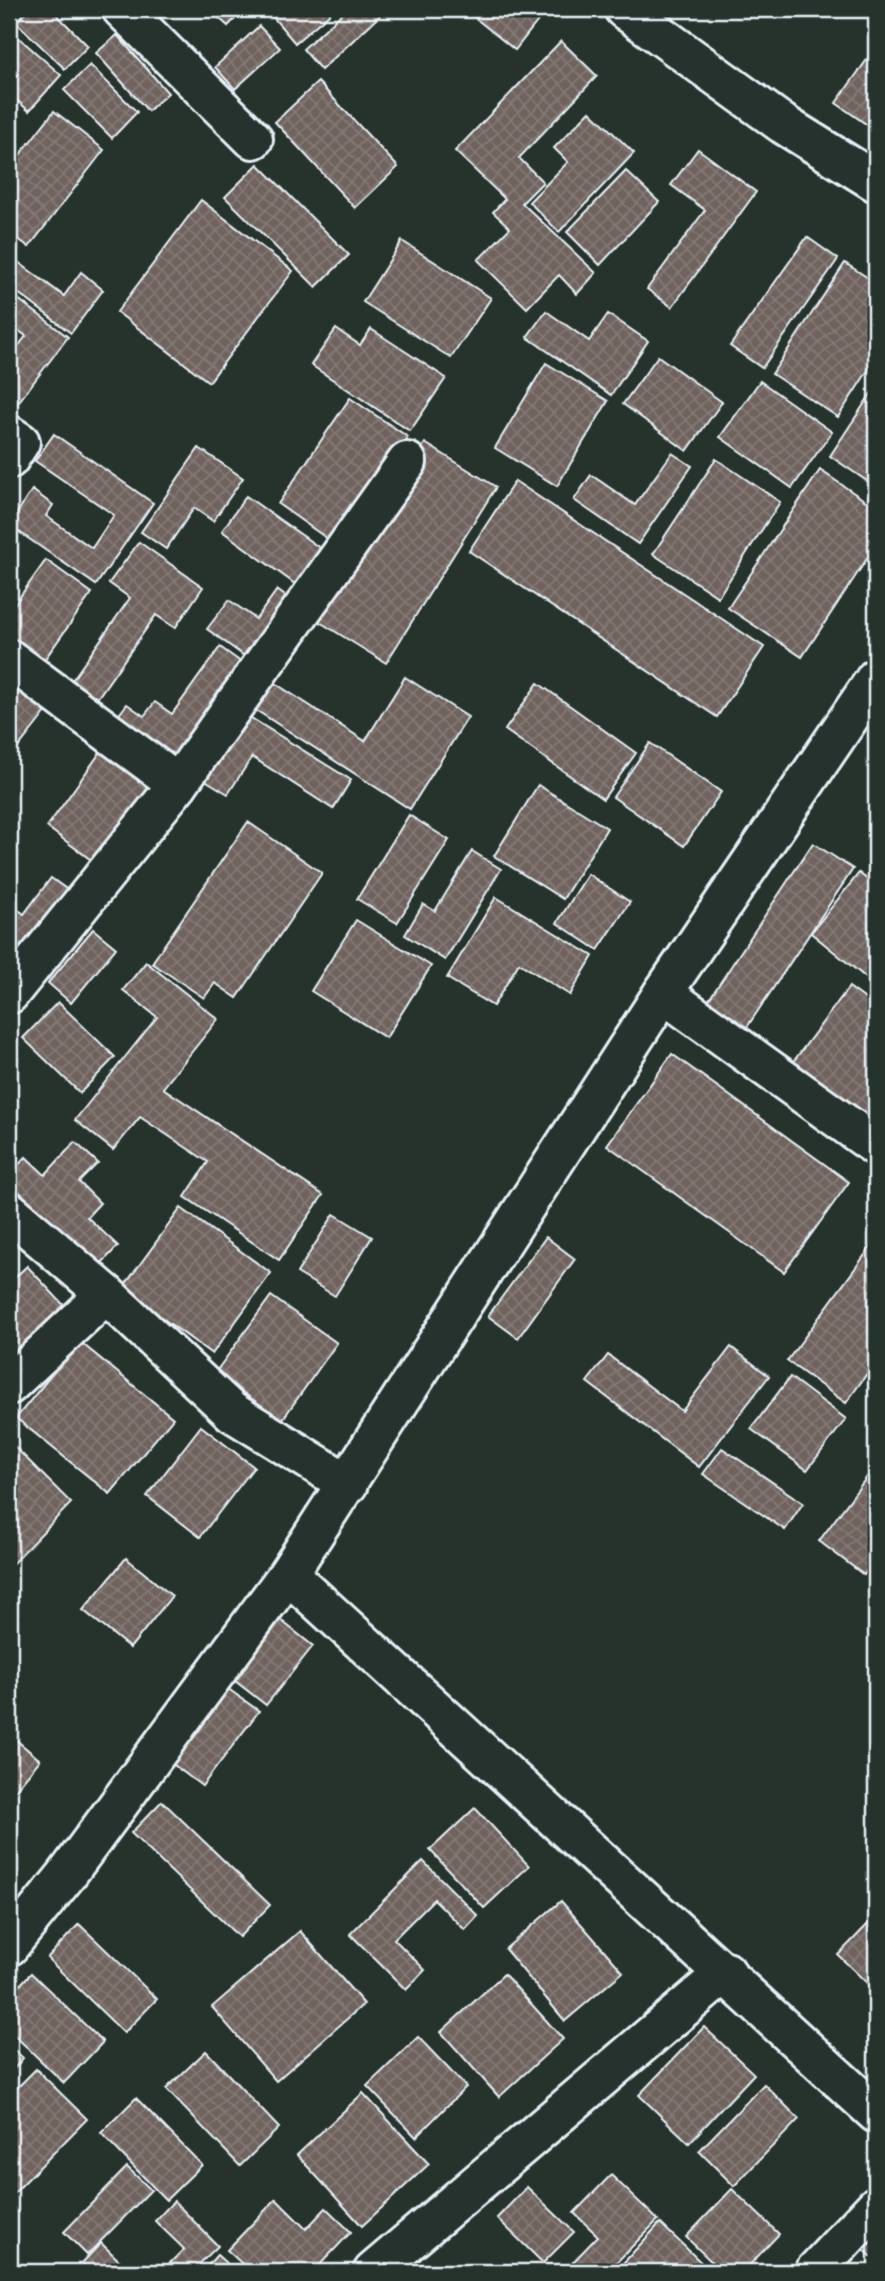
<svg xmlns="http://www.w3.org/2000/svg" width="885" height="2281" font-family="'Indie Flower',sans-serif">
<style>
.building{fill:url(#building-cross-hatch);stroke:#e8f1f8;stroke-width:2}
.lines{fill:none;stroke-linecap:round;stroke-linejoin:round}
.minor-casing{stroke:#e8f1f8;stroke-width:44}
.tertiary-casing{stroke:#e8f1f8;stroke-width:44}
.minor{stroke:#26332d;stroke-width:38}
.tertiary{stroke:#26332d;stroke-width:38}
</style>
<defs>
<pattern id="building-cross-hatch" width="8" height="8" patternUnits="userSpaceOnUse" patternTransform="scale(1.75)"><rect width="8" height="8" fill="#6f625d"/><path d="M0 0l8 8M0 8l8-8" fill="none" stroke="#847975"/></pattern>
</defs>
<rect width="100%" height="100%" fill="#26332d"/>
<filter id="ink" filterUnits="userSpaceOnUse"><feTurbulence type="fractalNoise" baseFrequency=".0143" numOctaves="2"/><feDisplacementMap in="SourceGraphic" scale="14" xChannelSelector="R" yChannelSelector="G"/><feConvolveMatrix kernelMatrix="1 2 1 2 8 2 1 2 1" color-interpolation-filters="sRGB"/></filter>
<g filter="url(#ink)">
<!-- building -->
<g class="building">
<polygon points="29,9 51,9 88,46 65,69 16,22"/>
<polygon points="209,9 241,9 243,11 228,26"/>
<polygon points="266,9 335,9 295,43"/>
<polygon points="347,9 387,9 321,70 303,49"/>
<polygon points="464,9 539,9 544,13 515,50"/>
<polygon points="259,26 280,48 235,89 215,67"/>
<polygon points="9,29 61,75 29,111 9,93"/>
<polygon points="117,35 168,93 148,111 96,53"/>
<polygon points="561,41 597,76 519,158 543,182 522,203 596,273 577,294 559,275 527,308 478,260 510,228 493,212 505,199 455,151"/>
<polygon points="876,47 876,131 836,103"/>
<polygon points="90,65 137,112 112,138 64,90"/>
<polygon points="318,82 398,167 355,208 275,122"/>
<polygon points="54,111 104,150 29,247 9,232 9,169"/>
<polygon points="590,111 634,153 559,232 529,202 568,162 554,148"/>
<polygon points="698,149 756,192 672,307 647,289 705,210 671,185"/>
<polygon points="258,164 349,255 316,287 225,197"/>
<polygon points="626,171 659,202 600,265 567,232"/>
<polygon points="201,200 293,271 209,382 117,312"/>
<polygon points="807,237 838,259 762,368 730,346"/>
<polygon points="402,241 491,298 451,358 363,302"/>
<polygon points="18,262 64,296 81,272 103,290 71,333 9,286 9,275"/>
<polygon points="845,263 876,283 876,358 838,417 772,374"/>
<polygon points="9,292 68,337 10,413 9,358 26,336 9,324"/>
<polygon points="546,311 589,341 608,314 648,341 611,395 527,337"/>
<polygon points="336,329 360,345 371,329 446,378 410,431 311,365"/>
<polygon points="658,356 722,402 687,451 623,404"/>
<polygon points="546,363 608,401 557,486 495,448"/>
<polygon points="760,381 832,432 792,488 720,437"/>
<polygon points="876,386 876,487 830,456"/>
<polygon points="350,398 408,437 335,544 278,504"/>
<polygon points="54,434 153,503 96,585 9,525 32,490 53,505 46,516 92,548 114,515 35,461"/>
<polygon points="425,443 496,487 386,663 315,619"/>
<polygon points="199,448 243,478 213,521 194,508 166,549 141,532"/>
<polygon points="672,453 692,466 638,544 574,500 591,475 635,505"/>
<polygon points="716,459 780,502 718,597 653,554"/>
<polygon points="820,470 876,508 876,545 802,657 728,608"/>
<polygon points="515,481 764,647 717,717 469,551"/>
<polygon points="246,496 327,553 302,589 222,531"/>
<polygon points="139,542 203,587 175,628 156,615 91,707 66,689 130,598 109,583"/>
<polygon points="46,560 92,593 37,670 9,650 9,612"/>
<polygon points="277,590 296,604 254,663 207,629 229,600 256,619"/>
<polygon points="220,647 249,668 174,770 111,725 127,704 144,716 155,702 172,714"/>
<polygon points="9,677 49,708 9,759"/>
<polygon points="405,677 468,717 410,809 251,707 270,680 365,741"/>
<polygon points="538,683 636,753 603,799 505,730"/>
<polygon points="243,713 351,780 333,809 252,757 228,794 202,778"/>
<polygon points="650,743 721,792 684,846 613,797"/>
<polygon points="102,750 158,791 102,868 47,827"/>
<polygon points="538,785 607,828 563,899 494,856"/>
<polygon points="409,815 449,840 397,923 357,899"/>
<polygon points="248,822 322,873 237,998 215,983 204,998 152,963"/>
<polygon points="813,843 853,869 741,1036 702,1010"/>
<polygon points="472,851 501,869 445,960 405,935 423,904 435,911"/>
<polygon points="859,873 876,886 876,986 811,933"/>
<polygon points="588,874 630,902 598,950 557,923"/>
<polygon points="51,878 76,896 32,956 9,939 9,903 24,914"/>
<polygon points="496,897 593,956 570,995 519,963 493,1006 447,978"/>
<polygon points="356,920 431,966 386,1038 311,991"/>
<polygon points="93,929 116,948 71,1003 48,983"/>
<polygon points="146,962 218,1019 163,1088 323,1195 279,1260 185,1197 208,1162 140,1117 113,1150 75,1120 157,1017 123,990"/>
<polygon points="849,987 876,1007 876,1125 790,1066"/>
<polygon points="58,1002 115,1057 80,1093 23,1038"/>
<polygon points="672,1054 849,1182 784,1272 607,1145"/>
<polygon points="75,1142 98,1163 79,1182 100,1203 87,1217 118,1246 98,1267 9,1182 9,1175 26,1157 45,1175"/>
<polygon points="181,1208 271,1273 212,1354 122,1289"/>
<polygon points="334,1214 372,1237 335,1296 297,1273"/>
<polygon points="546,1237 575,1259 518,1338 488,1316"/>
<polygon points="876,1240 876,1361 846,1403 787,1361"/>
<polygon points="27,1266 72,1314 9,1374 9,1283"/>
<polygon points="271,1296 337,1343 282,1420 215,1373"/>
<polygon points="79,1341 173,1418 110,1494 16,1418"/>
<polygon points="731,1347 769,1376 699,1467 587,1382 608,1355 682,1411"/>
<polygon points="790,1377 846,1419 807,1470 751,1429"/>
<polygon points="201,1426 254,1467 200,1537 147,1496"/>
<polygon points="9,1441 71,1503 9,1567"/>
<polygon points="722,1448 803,1503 785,1530 703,1474"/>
<polygon points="876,1465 876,1559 864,1575 819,1541"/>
<polygon points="126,1558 172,1596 130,1648 83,1610"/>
<polygon points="278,1618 313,1646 266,1705 230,1677"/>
<polygon points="227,1688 259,1711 202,1786 170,1762"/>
<polygon points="9,1734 40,1760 9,1798"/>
<polygon points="162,1801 270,1905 239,1937 131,1833"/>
<polygon points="475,1808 529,1866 484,1908 430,1850"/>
<polygon points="423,1861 478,1916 465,1930 434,1899 394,1939 425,1970 406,1990 350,1934"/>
<polygon points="561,1901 623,1972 565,2021 505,1949"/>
<polygon points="876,1916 876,1992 838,1955"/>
<polygon points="79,1924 157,1999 124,2033 47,1958"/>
<polygon points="300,1931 364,2004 276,2081 212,2007"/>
<polygon points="31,1973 103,2042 64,2083 9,2030 9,1997"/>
<polygon points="504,1974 563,2039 499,2097 441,2032"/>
<polygon points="704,2027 754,2074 689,2143 639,2095"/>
<polygon points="418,2037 466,2087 416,2137 367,2086"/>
<polygon points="9,2045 23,2058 9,2075"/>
<polygon points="206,2051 279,2128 240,2166 166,2089"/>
<polygon points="36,2069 87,2119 12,2195 9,2192 9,2096"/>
<polygon points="764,2084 799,2119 734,2186 699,2151"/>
<polygon points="363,2093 429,2164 362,2226 297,2155"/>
<polygon points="136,2098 202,2165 166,2200 101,2133"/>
<polygon points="127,2167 151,2190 87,2255 64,2232"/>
<polygon points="611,2175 658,2220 607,2272 582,2272 572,2263 598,2236 574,2213"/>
<polygon points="527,2187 574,2232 543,2263 497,2218"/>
<polygon points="732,2189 779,2234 743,2272 722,2272 686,2237"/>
<polygon points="276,2199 306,2229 326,2208 351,2232 313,2272 251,2272 227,2250"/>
<polygon points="174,2201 218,2246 191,2272 161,2272 184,2249 155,2221"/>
<polygon points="876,2222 876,2261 857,2243"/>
<polygon points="660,2223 711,2272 615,2272"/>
<polygon points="101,2243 131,2272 91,2272 82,2263"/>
<polygon points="217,2255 236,2272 202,2272"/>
</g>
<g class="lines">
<defs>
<g id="minor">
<polyline points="122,9 253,139"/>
<polyline points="624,9 783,124 876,182"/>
<polyline points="9,435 20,442 9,459"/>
<polyline points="9,659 178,784"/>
<polyline points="663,993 876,1146"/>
<polyline points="9,994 178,784 407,462"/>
<polyline points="9,1211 106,1294 232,1412 348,1484"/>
<polyline points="9,1385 106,1294"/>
<polyline points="288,1574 876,2113"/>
<polyline points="373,2272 726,1972"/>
<polyline points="814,2272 876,2206"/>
</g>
<polyline id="tertiary" points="9,1946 65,1877 288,1574 663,993 876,678"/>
</defs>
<!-- minor casing -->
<use href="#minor" class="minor-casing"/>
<!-- tertiary casing -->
<use href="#tertiary" class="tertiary-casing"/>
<!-- minor -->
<use href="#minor" class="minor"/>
<!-- tertiary -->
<use href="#tertiary" class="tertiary"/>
</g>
</g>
<!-- margin -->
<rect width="885" height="2281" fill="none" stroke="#26332d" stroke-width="35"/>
<rect x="18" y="18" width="850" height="2246" fill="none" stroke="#e8f1f8" stroke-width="2.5" filter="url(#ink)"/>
</svg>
